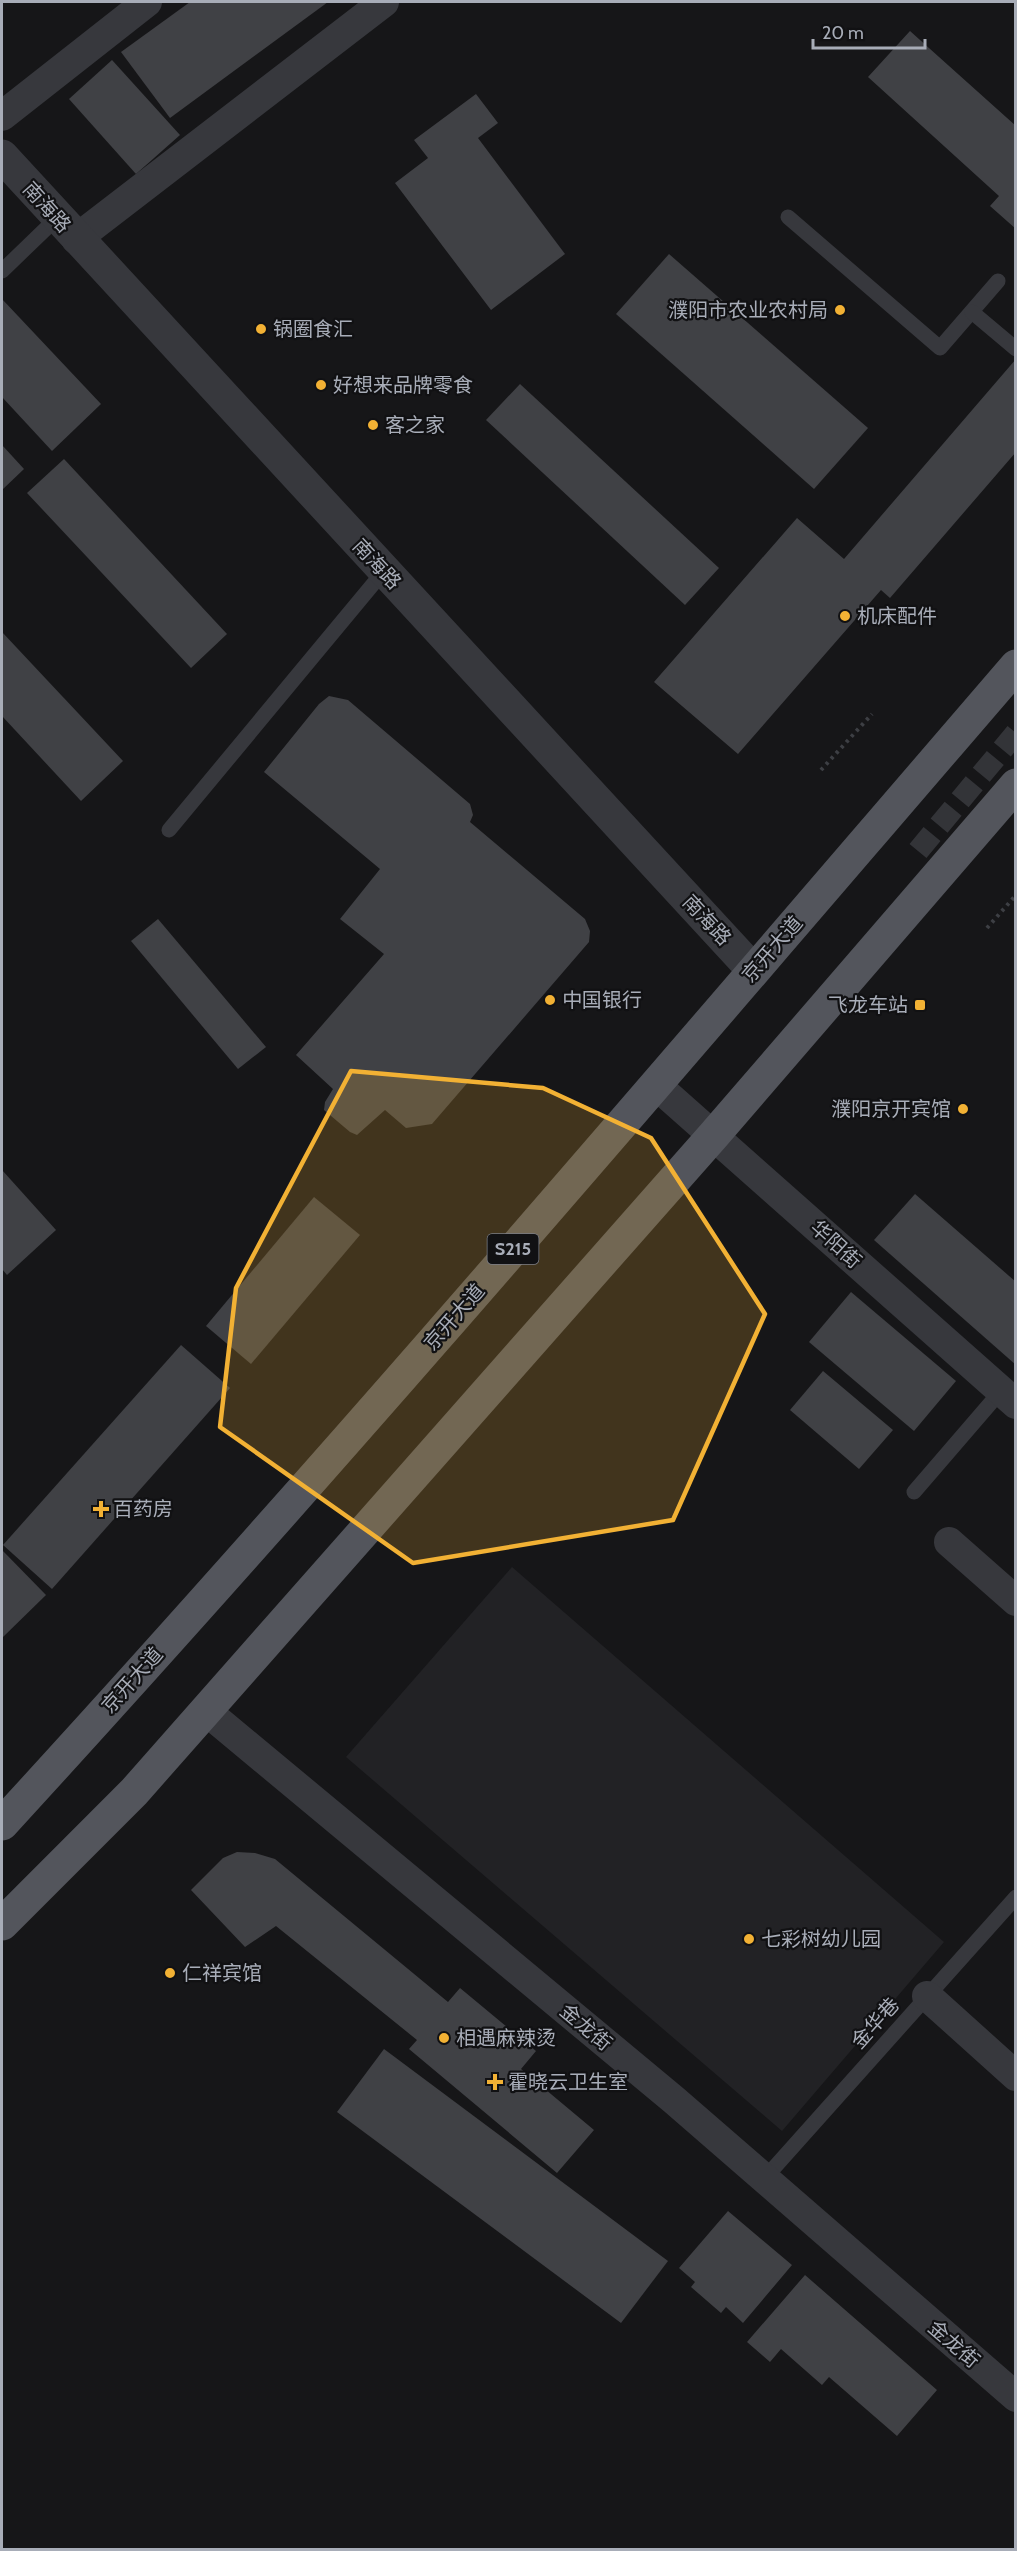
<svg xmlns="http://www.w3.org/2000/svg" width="1017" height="2551" font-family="Cabin,'Noto Sans SC',sans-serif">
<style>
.built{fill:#222225}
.building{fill:#404145}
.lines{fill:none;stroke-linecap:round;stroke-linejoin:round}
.pedestrian-tunnel{stroke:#333438;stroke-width:22;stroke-dasharray:22 11;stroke-linecap:butt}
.path{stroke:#3d3f44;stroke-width:4;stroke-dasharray:3 4.5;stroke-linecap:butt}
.service{stroke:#37383d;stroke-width:15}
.minor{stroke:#37383d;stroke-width:30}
.tertiary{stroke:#37383d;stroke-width:33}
.primary{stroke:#53555c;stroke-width:33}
.marked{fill:#f2b134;fill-opacity:0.2;stroke:#f2b134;stroke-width:4.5;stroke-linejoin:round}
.poi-dot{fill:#f2b134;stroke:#111113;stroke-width:2}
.labels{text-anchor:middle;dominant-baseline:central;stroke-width:4.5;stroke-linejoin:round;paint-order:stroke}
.shield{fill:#111113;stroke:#7b7e86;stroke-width:1.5}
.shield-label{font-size:18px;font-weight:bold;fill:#a8adb8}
.street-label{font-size:20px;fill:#a8adb8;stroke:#111113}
.poi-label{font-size:20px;fill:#a8adb8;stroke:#111113;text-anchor:start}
</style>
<rect width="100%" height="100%" fill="#161618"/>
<!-- built -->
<polygon class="built" points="512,1567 944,1942 782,2131 346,1757"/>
<!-- building -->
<g class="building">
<polygon points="190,2 328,2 170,118 121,52"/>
<polygon points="910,31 1016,126 1016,229 990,206 999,196 868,77"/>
<polygon points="112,60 180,135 136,174 69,99"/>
<polygon points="476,94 498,123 478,138 565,254 491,310 395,183 428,158 414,140"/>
<polygon points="669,254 868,428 814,489 616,314"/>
<polygon points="2,299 101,404 52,451 2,397"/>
<polygon points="1016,359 1016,452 890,598 881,590 738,754 654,682 797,518 844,559"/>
<polygon points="520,384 719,568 685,605 486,420"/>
<polygon points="2,445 24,469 2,490"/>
<polygon points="64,459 227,634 191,668 27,493"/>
<polygon points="2,632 123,761 81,801 2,716"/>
<polygon points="329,696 348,700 470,804 473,815 470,822 585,919 590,931 589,942 432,1124 406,1128 385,1110 357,1135 350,1132 324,1110 325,1102 333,1089 296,1055 384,954 340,919 380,869 264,772 319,704"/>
<polygon points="158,919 266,1047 238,1069 131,941"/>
<polygon points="2,1170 56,1230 7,1275 2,1269"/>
<polygon points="915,1194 1016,1282 1016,1365 874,1240"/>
<polygon points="314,1197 360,1235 251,1364 206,1326"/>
<polygon points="851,1292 956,1381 914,1431 809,1342"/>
<polygon points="181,1345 230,1388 52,1589 3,1545"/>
<polygon points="823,1371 893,1430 859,1469 790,1410"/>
<polygon points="2,1550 46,1595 2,1638"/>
<polygon points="237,1852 255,1853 275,1859 448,2002 460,1988 536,2051 521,2069 594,2130 557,2173 409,2049 417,2040 276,1926 245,1947 191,1890 223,1858"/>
<polygon points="384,2049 668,2261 621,2323 337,2112"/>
<polygon points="728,2211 792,2265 743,2323 726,2307 721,2313 691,2287 695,2282 679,2268"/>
<polygon points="805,2275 937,2390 897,2436 829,2377 822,2385 781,2349 770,2362 747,2342"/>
</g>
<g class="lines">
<!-- pedestrian-tunnel -->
<polyline class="pedestrian-tunnel" points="918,851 1016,733"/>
<!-- path -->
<g class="path">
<polyline points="821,770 872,714"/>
<polyline points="987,928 1016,895"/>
</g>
<!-- service -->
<g class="service">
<polyline points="788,217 940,348 998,281"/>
<polyline points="2,271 58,217"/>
<polyline points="972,312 1016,349"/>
<polyline points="169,830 384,571"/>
<polyline points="914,1492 1001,1391"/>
<polyline points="765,2178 1016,1897"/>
</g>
<!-- minor -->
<g class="minor">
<polyline points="2,116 147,2"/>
<polyline points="76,239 384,2"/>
<polyline points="656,1085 1016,1404"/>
<polyline points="949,1542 1016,1601"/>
<polyline points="205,1710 674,2100 1016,2397"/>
<polyline points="927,1996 1016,2076"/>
</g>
<!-- tertiary -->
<polyline class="tertiary" points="2,156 753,970"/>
<!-- primary -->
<g class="primary">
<path d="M 2,1824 C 349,1446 681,1055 1016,666"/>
<polyline points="2,1924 134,1792 713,1136 1016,785"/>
</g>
</g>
<!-- marked area -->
<path class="marked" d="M 351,1071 L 543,1088 L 651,1138 L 765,1314 L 673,1520 L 413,1563 L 220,1427 L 236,1288 Z"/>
<!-- markers -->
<g class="poi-dot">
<circle cx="840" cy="310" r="6"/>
<circle cx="261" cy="329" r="6"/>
<circle cx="321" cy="385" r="6"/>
<circle cx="373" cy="425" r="6"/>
<circle cx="845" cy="616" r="6"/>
<circle cx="550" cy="1000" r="6"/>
<rect x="914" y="999" width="12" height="12" rx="3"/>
<circle cx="963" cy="1109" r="6"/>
<path d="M98 1500h6v6h6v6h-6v6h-6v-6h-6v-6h6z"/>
<circle cx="749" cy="1939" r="6"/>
<circle cx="170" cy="1973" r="6"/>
<circle cx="444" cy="2038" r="6"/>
<path d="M492 2073h6v6h6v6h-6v6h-6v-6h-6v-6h6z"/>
</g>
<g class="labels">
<!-- shield labels -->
<rect class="shield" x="487.5" y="1234" width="51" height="30" rx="4.5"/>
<g class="shield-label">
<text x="513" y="1249">S215</text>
</g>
<!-- street labels -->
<g class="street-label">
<text transform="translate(47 207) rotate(48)">南海路</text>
<text transform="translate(377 564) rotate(47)">南海路</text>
<text transform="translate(707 920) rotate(47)">南海路</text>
<text transform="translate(772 949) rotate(-49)">京开大道</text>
<text transform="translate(836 1244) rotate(42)">华阳街</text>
<text transform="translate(454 1317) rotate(-49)">京开大道</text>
<text transform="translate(132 1680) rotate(-48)">京开大道</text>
<text transform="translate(875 2023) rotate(-48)">金华巷</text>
<text transform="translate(586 2027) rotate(40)">金龙街</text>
<text transform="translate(954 2344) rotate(41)">金龙街</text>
</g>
<!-- poi labels -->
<g class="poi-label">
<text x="828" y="310" text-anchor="end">濮阳市农业农村局</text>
<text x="273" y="329">锅圈食汇</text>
<text x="333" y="385">好想来品牌零食</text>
<text x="385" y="425">客之家</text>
<text x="857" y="616">机床配件</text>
<text x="562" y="1000">中国银行</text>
<text x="908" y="1005" text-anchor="end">飞龙车站</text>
<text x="951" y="1109" text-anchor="end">濮阳京开宾馆</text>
<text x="113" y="1509">百药房</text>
<text x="761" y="1939">七彩树幼儿园</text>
<text x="182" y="1973">仁祥宾馆</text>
<text x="456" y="2038">相遇麻辣烫</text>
<text x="508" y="2082">霍晓云卫生室</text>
</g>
</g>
<!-- border -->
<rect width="1017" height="2551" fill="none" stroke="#a8adb8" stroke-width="6"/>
<!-- scale -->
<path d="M813 39v9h112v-9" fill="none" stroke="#a8adb8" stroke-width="3"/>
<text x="822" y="39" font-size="18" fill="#a8adb8" stroke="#111113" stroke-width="4.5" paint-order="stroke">20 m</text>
</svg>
